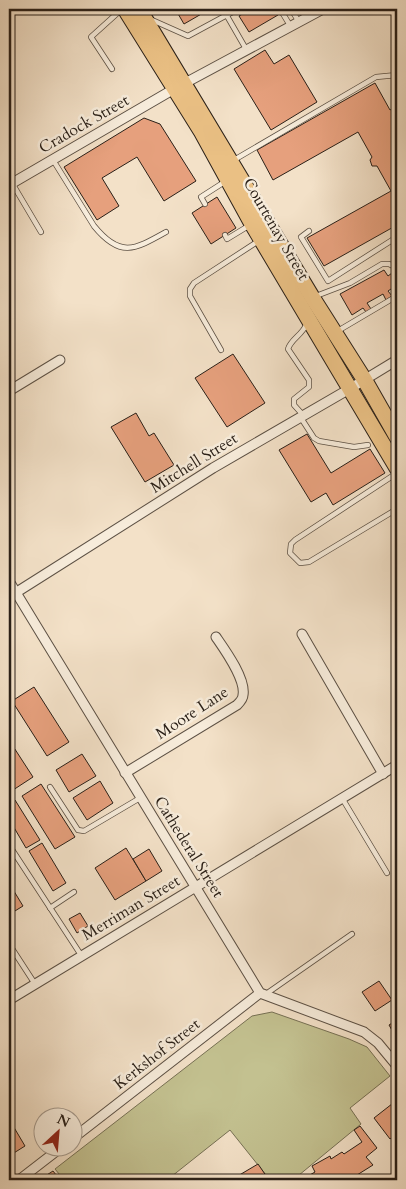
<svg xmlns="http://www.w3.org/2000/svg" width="406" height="1189" font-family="Cardo,serif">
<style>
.green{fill:#c3c190;stroke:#767054}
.building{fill:#e6a07d;stroke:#2a2018}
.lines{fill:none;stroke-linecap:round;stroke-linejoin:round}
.service-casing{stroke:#5c5044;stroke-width:6}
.minor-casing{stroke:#5c5044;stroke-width:11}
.trunk-casing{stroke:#2a2018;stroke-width:17}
.service{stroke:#f7ecdb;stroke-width:4.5}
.minor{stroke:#f7ecdb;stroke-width:9}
.trunk{stroke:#eac084;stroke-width:15}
.labels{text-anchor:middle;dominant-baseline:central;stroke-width:5;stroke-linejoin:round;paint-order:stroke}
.street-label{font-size:16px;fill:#2a2018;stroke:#f7ecdb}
</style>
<rect width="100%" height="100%" fill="#f3e1c8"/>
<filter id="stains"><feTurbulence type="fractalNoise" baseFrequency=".004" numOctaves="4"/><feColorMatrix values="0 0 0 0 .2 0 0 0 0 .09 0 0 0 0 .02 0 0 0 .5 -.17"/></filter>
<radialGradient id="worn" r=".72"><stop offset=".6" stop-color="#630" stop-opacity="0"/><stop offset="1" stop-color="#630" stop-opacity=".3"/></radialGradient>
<!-- green -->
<polygon class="green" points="272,1012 349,1039 367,1047 390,1076 350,1108 361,1124 293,1180 270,1180 230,1130 167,1180 64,1180 55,1169 252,1016"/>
<!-- building -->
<g class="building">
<polygon points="169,9 210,9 184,24 177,12 173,14"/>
<polygon points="248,9 274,9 278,15 249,32 239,16 246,12 245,10"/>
<polygon points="265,50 274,64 289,55 317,102 271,130 234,69"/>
<polygon points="375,83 390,110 397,106 397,225 324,266 307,238 391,191 377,166 372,166 370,160 372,157 358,132 273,180 257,150"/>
<polygon points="144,118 160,124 196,181 164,201 137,157 102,178 119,206 97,220 64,167"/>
<polygon points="217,197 236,228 211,244 192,213"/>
<polygon points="384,270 388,276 392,273 397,283 396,286 397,294 395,295 391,289 388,291 392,296 386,300 383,294 367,303 371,309 366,312 363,308 352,315 340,294"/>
<polygon points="233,354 265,403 227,427 195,378"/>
<polygon points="136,413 149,436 154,433 174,465 145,482 111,427"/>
<polygon points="307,434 331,473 370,449 385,473 333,505 326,493 311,502 279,450"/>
<polygon points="34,687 69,742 47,756 12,701"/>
<polygon points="9,740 33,777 10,792 9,790"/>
<polygon points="82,754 96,776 69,792 56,770"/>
<polygon points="100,781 113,803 87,820 73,798"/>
<polygon points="41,784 75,837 55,849 22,796"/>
<polygon points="15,800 40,840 26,848 9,819 9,804"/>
<polygon points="42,843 66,883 53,891 29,851"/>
<polygon points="126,848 146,881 115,900 95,868"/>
<polygon points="149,849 162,871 146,881 133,859"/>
<polygon points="9,883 23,906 10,914 9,912"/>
<polygon points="80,913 88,926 77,933 69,919"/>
<polygon points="379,981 392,1000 375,1011 362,992"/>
<polygon points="397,1020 397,1039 389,1025"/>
<polygon points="397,1100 397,1138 395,1135 390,1139 374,1118"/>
<polygon points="9,1119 25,1146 9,1156"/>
<polygon points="360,1126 377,1148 366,1157 373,1165 349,1180 301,1180 315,1172 312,1166 330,1156 331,1159 342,1152 344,1154 362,1142 354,1130"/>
<polygon points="258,1164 269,1180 231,1180"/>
<polygon points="53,1171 60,1180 39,1180"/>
</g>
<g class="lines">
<defs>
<g id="service">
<polyline points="280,9 291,27"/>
<polyline points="291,9 299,22"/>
<polyline points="227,16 246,49"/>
<polyline points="152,20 188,36 238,9"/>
<polyline points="112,69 91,37 122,9"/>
<path d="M 53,160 L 94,226 C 120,258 134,250 166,232"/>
<polyline points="234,160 376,77 397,75"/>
<polyline points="12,183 41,232"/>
<polyline points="205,204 201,197 226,181"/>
<polyline points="309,231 301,237 328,281 397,237"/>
<polyline points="225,235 227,239 250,225"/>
<polyline points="316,296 350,283 382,264 389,264 397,268"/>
<polyline points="336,332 397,296"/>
<polyline points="221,350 190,296 190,289 194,283 260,240"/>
<path d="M 303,415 L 294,405 L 294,399 L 309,387 L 309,380 L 288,349 C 291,339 302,335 306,325"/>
<polyline points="301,418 314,438 319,441 354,447 368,445"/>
<polyline points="397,473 295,540 291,544 290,553 300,563 309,562 397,509"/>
<polyline points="50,787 78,830 84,831 140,798"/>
<polyline points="342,798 387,873"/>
<polyline points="9,845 81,955"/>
<polyline points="50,908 74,892"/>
<polyline points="9,944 35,984"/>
<polyline points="266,994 352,934"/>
</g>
<g id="minor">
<polyline points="9,185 174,89 323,9"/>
<polyline points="9,391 60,360"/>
<polyline points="9,581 260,993 364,1032 378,1043 397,1066"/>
<polyline points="9,597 213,468 351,388 397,360"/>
<polyline points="302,634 383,774"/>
<path d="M 125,773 L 237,705 C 240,702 243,699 243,695 C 246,679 225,650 216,637"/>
<polyline points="9,1000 397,765"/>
<polyline points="72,1139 260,993"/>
<polyline points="19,1180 63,1146"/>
</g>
<g id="trunk">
<polyline points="125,9 201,131 252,224 397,468"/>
<polyline points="139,9 312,297 364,379 397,437"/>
</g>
</defs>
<!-- service casing -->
<use href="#service" class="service-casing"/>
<!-- minor casing -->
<use href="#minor" class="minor-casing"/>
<!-- trunk casing -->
<use href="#trunk" class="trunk-casing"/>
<!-- service -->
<use href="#service" class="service"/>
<!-- minor -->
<use href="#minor" class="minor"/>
<!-- trunk -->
<use href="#trunk" class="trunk"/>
</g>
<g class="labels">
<!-- street labels -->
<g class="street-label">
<text transform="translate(84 124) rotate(-30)">Cradock Street</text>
<text transform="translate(276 229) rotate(60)">Courtenay Street</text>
<text transform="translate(194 463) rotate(-32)">Mitchell Street</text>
<text transform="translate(192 713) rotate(-33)">Moore Lane</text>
<text transform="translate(189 847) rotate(58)">Cathederal Street</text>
<text transform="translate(131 908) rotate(-31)">Merriman Street</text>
<text transform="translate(157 1054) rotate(-38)">Kerkshof Street</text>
</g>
</g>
<!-- margin -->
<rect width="406" height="1189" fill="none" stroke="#f3e1c8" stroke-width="30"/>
<rect x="10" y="10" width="386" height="1169" fill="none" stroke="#2a2018" stroke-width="2.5"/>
<rect x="15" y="15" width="376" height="1159" fill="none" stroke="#2a2018"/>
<!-- north arrow -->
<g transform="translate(58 1132) rotate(26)"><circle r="24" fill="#f7ecdb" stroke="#a59a8d"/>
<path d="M0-4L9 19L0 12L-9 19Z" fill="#8f2418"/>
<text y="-8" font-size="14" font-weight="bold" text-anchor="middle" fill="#2a2018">N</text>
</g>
<rect width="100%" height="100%" filter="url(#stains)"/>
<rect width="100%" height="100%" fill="url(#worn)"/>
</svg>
